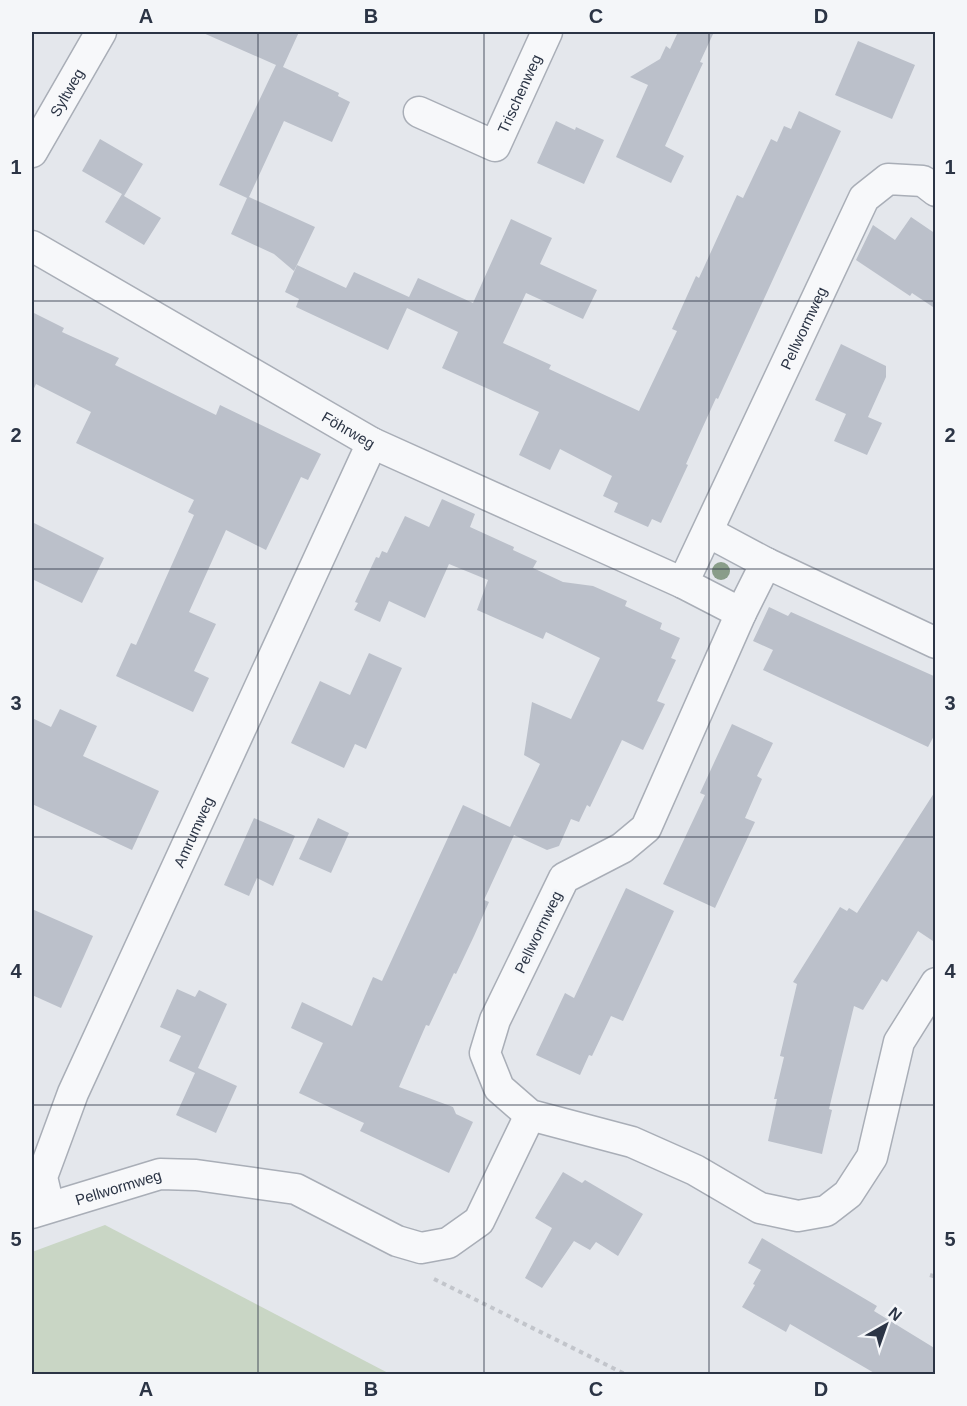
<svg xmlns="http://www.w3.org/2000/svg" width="967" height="1406" font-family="Arial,sans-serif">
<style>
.green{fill:#c9d6c5}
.building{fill:#bbc0ca}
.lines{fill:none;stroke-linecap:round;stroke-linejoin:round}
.minor-casing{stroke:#a9aeb7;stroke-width:33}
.path{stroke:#c2c5cb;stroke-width:4;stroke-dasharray:4.5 4.5;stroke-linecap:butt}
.minor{stroke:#f7f8fa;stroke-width:30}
.tree{fill:#899d89}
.grid{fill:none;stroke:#2b3445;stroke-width:1.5;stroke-opacity:0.55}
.labels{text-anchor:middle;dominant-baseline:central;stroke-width:6;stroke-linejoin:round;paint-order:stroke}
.street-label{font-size:15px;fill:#2b3445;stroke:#f4f6f9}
.neatline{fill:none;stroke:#2b3445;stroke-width:2}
.grid-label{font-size:20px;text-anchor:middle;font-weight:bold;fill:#2b3445}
</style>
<rect width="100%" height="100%" fill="#e4e7ec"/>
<!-- green -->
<polygon class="green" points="105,1225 390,1374 32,1374 32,1252"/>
<!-- building -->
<g class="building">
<polygon points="201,32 299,32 283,67 339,93 338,96 350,102 332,142 284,121 249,197 315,227 294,271 274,254 231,234 247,198 219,185 276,65"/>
<polygon points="678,32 714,32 700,62 703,63 665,146 684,156 671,183 616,157 648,85 630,77 660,59 666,46 670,49"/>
<polygon points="858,41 915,65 892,119 835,95"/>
<polygon points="799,111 841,131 718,399 716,398 686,464 688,465 661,523 652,519 648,527 614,512 618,503 603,496 612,476 560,449 550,470 519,455 539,412 442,368 458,332 407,308 388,350 296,307 299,299 285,292 297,265 346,288 354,272 409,297 418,278 473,303 511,219 552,238 540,264 597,290 583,319 526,293 503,343 551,365 549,369 639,411 677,331 672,329 696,276 699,278 737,195 743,198 771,139 777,142 784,126 791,129"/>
<polygon points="556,121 575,130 576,127 604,140 584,184 537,163"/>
<polygon points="100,139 143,164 124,196 161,218 144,245 105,222 122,194 82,171"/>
<polygon points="911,217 936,234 936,309 912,293 910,296 856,260 873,225 895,240"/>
<polygon points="32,312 64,328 62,332 119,358 115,365 216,415 220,405 321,454 308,480 301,477 266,550 226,530 189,612 216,624 194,671 209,678 193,712 116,676 131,643 136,645 169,571 194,515 188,512 194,500 76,443 91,412 36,384 32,393"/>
<polygon points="841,344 886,366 886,377 868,417 882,423 867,455 834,441 846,414 815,400"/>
<polygon points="442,499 475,514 470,527 514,547 513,550 537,561 533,568 563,582 593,586 627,601 625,606 662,623 660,629 680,638 671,658 676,660 657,701 665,704 643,750 622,740 590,807 587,805 579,822 571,819 559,846 547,850 514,835 484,900 489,902 474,936 456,974 454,973 429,1026 426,1025 399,1087 453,1107 456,1114 473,1122 449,1173 360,1131 364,1123 299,1093 323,1043 291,1028 302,1002 352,1026 373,977 382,981 463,805 510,827 540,764 524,755 532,702 571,719 600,658 546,632 543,639 477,610 488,580 449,564 425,618 389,601 380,622 354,610 358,603 355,602 376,557 379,558 382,551 387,553 405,516 429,527"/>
<polygon points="32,522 104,558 82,603 32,579"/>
<polygon points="769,607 788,616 791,612 936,677 936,732 928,747 763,670 773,650 753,641"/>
<polygon points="369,653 402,668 366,749 355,744 344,768 291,743 320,681 350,695"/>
<polygon points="60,709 97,726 83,756 159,791 132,850 32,804 32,718 51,727"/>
<polygon points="732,724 773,743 757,776 762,779 745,818 755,822 715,908 663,884 705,795 700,793"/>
<polygon points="936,790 936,943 918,931 887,982 882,979 863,1010 854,1006 829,1109 832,1110 822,1154 768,1141 777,1099 774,1099 784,1057 780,1056 797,984 793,982 840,907 847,911 849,908 857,913"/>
<polygon points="254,818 295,836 273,886 257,878 249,896 224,885"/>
<polygon points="318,818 349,833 331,873 299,859"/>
<polygon points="626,888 674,911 623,1021 611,1016 592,1056 589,1055 580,1075 536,1055 565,993 574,998"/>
<polygon points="32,909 93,936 61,1008 32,995"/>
<polygon points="177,989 195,997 199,990 227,1004 198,1068 237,1086 216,1133 176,1115 195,1073 169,1061 181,1036 160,1027"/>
<polygon points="563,1172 582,1183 585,1180 643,1214 618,1256 596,1242 590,1250 574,1241 542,1288 525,1278 552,1228 535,1218"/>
<polygon points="762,1238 877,1306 874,1311 936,1349 936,1374 876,1374 790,1324 786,1332 742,1307 755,1285 753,1284 761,1270 748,1263"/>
</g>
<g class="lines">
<defs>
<g id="minor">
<path id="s1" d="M 419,112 L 495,146 L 547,32"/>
<path id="s2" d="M 32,152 L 101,32"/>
<path id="s3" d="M 32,246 L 372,443 L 683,583 L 741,613"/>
<polyline points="708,532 766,563 936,643"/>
<polyline points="766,563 741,613 646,828 622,848 564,878 495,1020 485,1053 499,1088 530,1115 632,1142 695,1170 760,1208 798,1216 826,1211 848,1194 872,1157 899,1042 936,983"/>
<path id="s4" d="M 683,583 L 864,198 L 888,179 L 923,181 L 936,191"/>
<path id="s5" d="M 49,1207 L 42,1177 L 73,1093 L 372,443"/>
<path id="s6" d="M 32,1213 L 160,1174 L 196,1175 L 296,1189 L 397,1241 L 421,1248 L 448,1243 L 479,1221 L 530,1115"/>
</g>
</defs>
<!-- minor casing -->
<use href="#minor" class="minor-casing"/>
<!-- path -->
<g class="path">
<polyline points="930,1275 936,1277"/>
<polyline points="434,1279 625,1374"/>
</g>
<!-- minor -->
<use href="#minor" class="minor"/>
</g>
<!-- trees -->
<circle class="tree" cx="721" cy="571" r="9"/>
<!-- grid -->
<path class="grid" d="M 258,32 L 258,1374M 484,32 L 484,1374M 709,32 L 709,1374M 32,301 L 936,301M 32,569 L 936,569M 32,837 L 936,837M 32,1105 L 936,1105"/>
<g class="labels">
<!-- street labels -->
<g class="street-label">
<text stroke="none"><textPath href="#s2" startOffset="69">Syltweg</textPath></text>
<text stroke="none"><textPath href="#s1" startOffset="141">Trischenweg</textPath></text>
<text stroke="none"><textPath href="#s4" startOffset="282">Pellwormweg</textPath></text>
<text stroke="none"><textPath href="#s3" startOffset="366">Föhrweg</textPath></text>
<text stroke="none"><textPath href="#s5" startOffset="408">Amrumweg</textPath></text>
<text transform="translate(538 932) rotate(-64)">Pellwormweg</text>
<text stroke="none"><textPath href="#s6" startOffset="90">Pellwormweg</textPath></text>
</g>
</g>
<!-- border -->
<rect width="967" height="1406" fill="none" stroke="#f4f6f9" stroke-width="66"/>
<!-- north arrow -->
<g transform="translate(886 1325) rotate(40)" stroke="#f4f6f9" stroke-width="4.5" paint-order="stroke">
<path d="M0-4.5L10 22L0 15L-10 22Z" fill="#2b3445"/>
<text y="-9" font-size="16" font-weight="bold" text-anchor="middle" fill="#2b3445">N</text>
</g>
<rect x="33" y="33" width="901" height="1340" class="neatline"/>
<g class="grid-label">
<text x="146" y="23">A</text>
<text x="371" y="23">B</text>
<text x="596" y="23">C</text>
<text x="821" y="23">D</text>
<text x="16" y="174">1</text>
<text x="950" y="174">1</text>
<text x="16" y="442">2</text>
<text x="950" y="442">2</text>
<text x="16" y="710">3</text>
<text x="950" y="710">3</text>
<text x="16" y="978">4</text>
<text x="950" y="978">4</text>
<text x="16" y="1246">5</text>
<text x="950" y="1246">5</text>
<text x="146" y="1396">A</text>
<text x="371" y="1396">B</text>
<text x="596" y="1396">C</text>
<text x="821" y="1396">D</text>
</g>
</svg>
